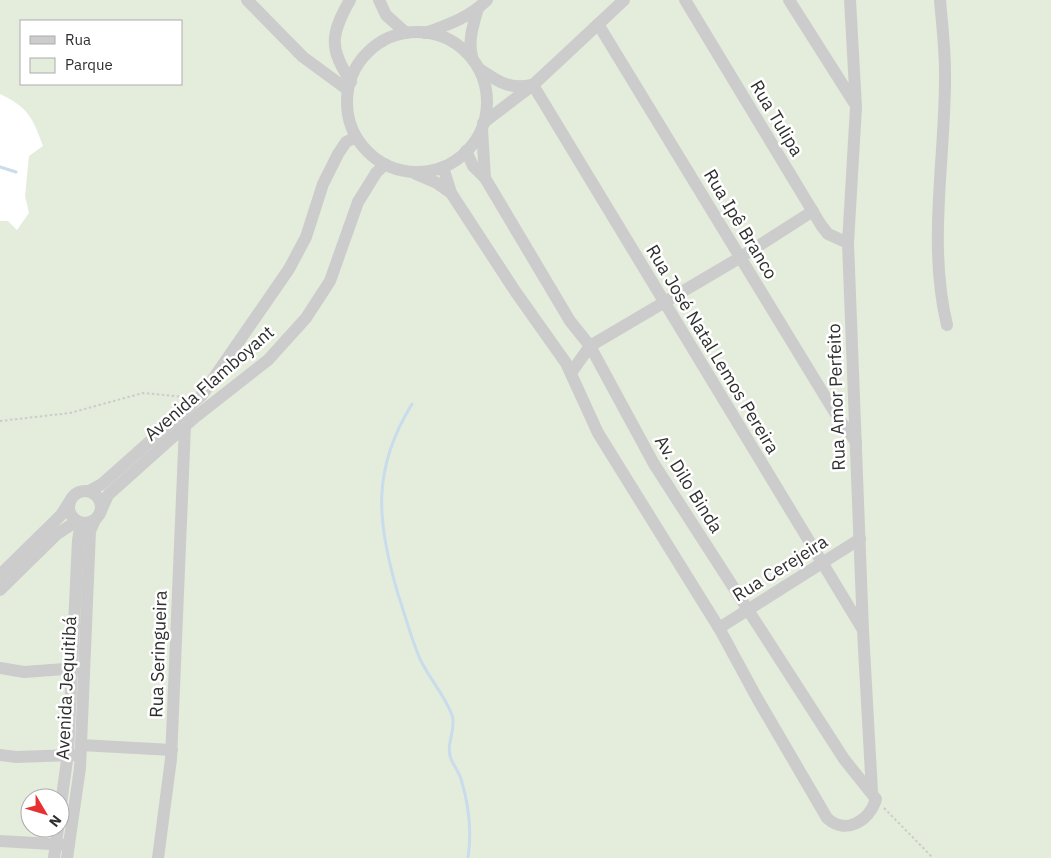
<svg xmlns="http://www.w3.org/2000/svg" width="1051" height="858" font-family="'IBM Plex Sans',sans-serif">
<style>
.green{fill:#e4ecdc;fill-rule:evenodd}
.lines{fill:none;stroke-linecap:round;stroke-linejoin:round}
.stream{stroke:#c8dcec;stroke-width:3}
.path{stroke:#ccc;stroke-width:2;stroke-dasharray:2.5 2.5;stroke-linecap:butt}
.minor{stroke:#ccc;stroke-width:12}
.labels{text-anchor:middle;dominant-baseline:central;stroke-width:5;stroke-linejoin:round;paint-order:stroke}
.street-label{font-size:18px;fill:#2f2f2f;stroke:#fff}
</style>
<rect width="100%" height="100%" fill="#fff"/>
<!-- green -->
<path class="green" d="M 0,0 L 1051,0 L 1051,858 L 0,858 L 0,221 L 8,221 L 17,230 L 29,213 L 25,196 L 29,156 L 43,146 C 33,118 28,107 0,94 ZM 21,21 L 181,21 L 181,84 L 21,84 ZM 30,798 L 60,798 L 60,828 L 30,828 Z"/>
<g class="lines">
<!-- stream -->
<g class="stream">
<polyline points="0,167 16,172"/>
<path d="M 412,404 C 371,470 377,523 398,594 C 405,615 411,638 420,659 C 429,678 444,694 452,715 C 457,730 445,744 451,759 C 454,766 459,772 461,779 C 469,805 472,831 468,858"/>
</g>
<!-- path -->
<g class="path">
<polyline points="0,421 70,413 143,393 184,397"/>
<polyline points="884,808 933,858"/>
</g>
<!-- minor -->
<g class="minor">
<polyline points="247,0 303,57 348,90"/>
<path d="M 350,0 C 330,35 329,48 351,82"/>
<polyline points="379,0 386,15 406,33"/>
<polyline points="685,0 821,225 828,234 848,243"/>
<polyline points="789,0 855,104"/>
<polyline points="850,0 856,107 848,243 863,631 872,792"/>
<path d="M 940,0 C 942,24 945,48 945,72 C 946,156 927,242 947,325"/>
<polyline points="598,24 837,416 856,442"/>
<circle cx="417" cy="102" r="70"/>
<path d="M 425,33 C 448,25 470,17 487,0"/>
<path d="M 473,60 C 467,42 473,26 478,8"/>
<path d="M 478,68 C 497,80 507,90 531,85"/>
<polyline points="533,85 863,630"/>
<polyline points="483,123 533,85 624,0"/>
<polyline points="482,129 485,178"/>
<path d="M 443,167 L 451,193 L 515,291 L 566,363 L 598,433 L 719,628 L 757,698 L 827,818 C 846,836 870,820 876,799 L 844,759 L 654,464 L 590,346 L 570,321 L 485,178 L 473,166 L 466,151"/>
<polyline points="416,174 437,183 451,193"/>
<polyline points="571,373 590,346 741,257 813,211"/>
<circle cx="85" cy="507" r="16"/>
<polyline points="89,491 102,484 202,395 289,269 306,237 323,184 338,154 346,142 356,137"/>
<polyline points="100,513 108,495 194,418 268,360 306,318 330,281 358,202 376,173 385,164"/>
<polyline points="0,575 61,515 70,501"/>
<polyline points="0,590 57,534 77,521"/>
<polyline points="719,628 860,539"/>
<polyline points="0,668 24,672 79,668"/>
<polyline points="81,745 172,750"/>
<polyline points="0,755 16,757 75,755"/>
<polyline points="60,811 68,753 78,540 81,523"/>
<polyline points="0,841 69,845"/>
<polyline points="54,858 58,828"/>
<polyline points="67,858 80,768 90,531 95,520"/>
<polyline points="158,858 171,759 185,426"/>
</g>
</g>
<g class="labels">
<!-- street labels -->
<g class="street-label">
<text transform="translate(777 118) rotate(59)">Rua Tulipa</text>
<text transform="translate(741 224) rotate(59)">Rua Ipê Branco</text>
<text transform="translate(713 349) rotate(59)">Rua José Natal Lemos Pereira</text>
<text transform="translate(209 383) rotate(-41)">Avenida Flamboyant</text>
<text transform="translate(836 397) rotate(-92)">Rua Amor Perfeito</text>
<text transform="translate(689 484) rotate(58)">Av. Dilo Binda</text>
<text transform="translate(780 568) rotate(-32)">Rua Cerejeira</text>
<text transform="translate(158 654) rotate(-88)">Rua Seringueira</text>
<text transform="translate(66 688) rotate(-87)">Avenida Jequitibá</text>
</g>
</g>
<!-- legend -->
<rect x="20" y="20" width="162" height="65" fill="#ffffff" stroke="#acacac"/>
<rect x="30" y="36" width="25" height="8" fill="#cccccc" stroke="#acacac"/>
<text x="65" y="45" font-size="15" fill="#2f2f2f">Rua</text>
<rect x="30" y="58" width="25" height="15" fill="#e4ecdc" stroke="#acacac"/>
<text x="65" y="70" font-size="15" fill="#2f2f2f">Parque</text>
<!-- north arrow -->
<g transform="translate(45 813) rotate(128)"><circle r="24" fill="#ffffff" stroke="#acacac"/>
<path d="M0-4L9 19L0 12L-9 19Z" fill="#e63032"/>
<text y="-8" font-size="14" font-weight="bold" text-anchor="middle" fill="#2f2f2f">N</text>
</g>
</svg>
